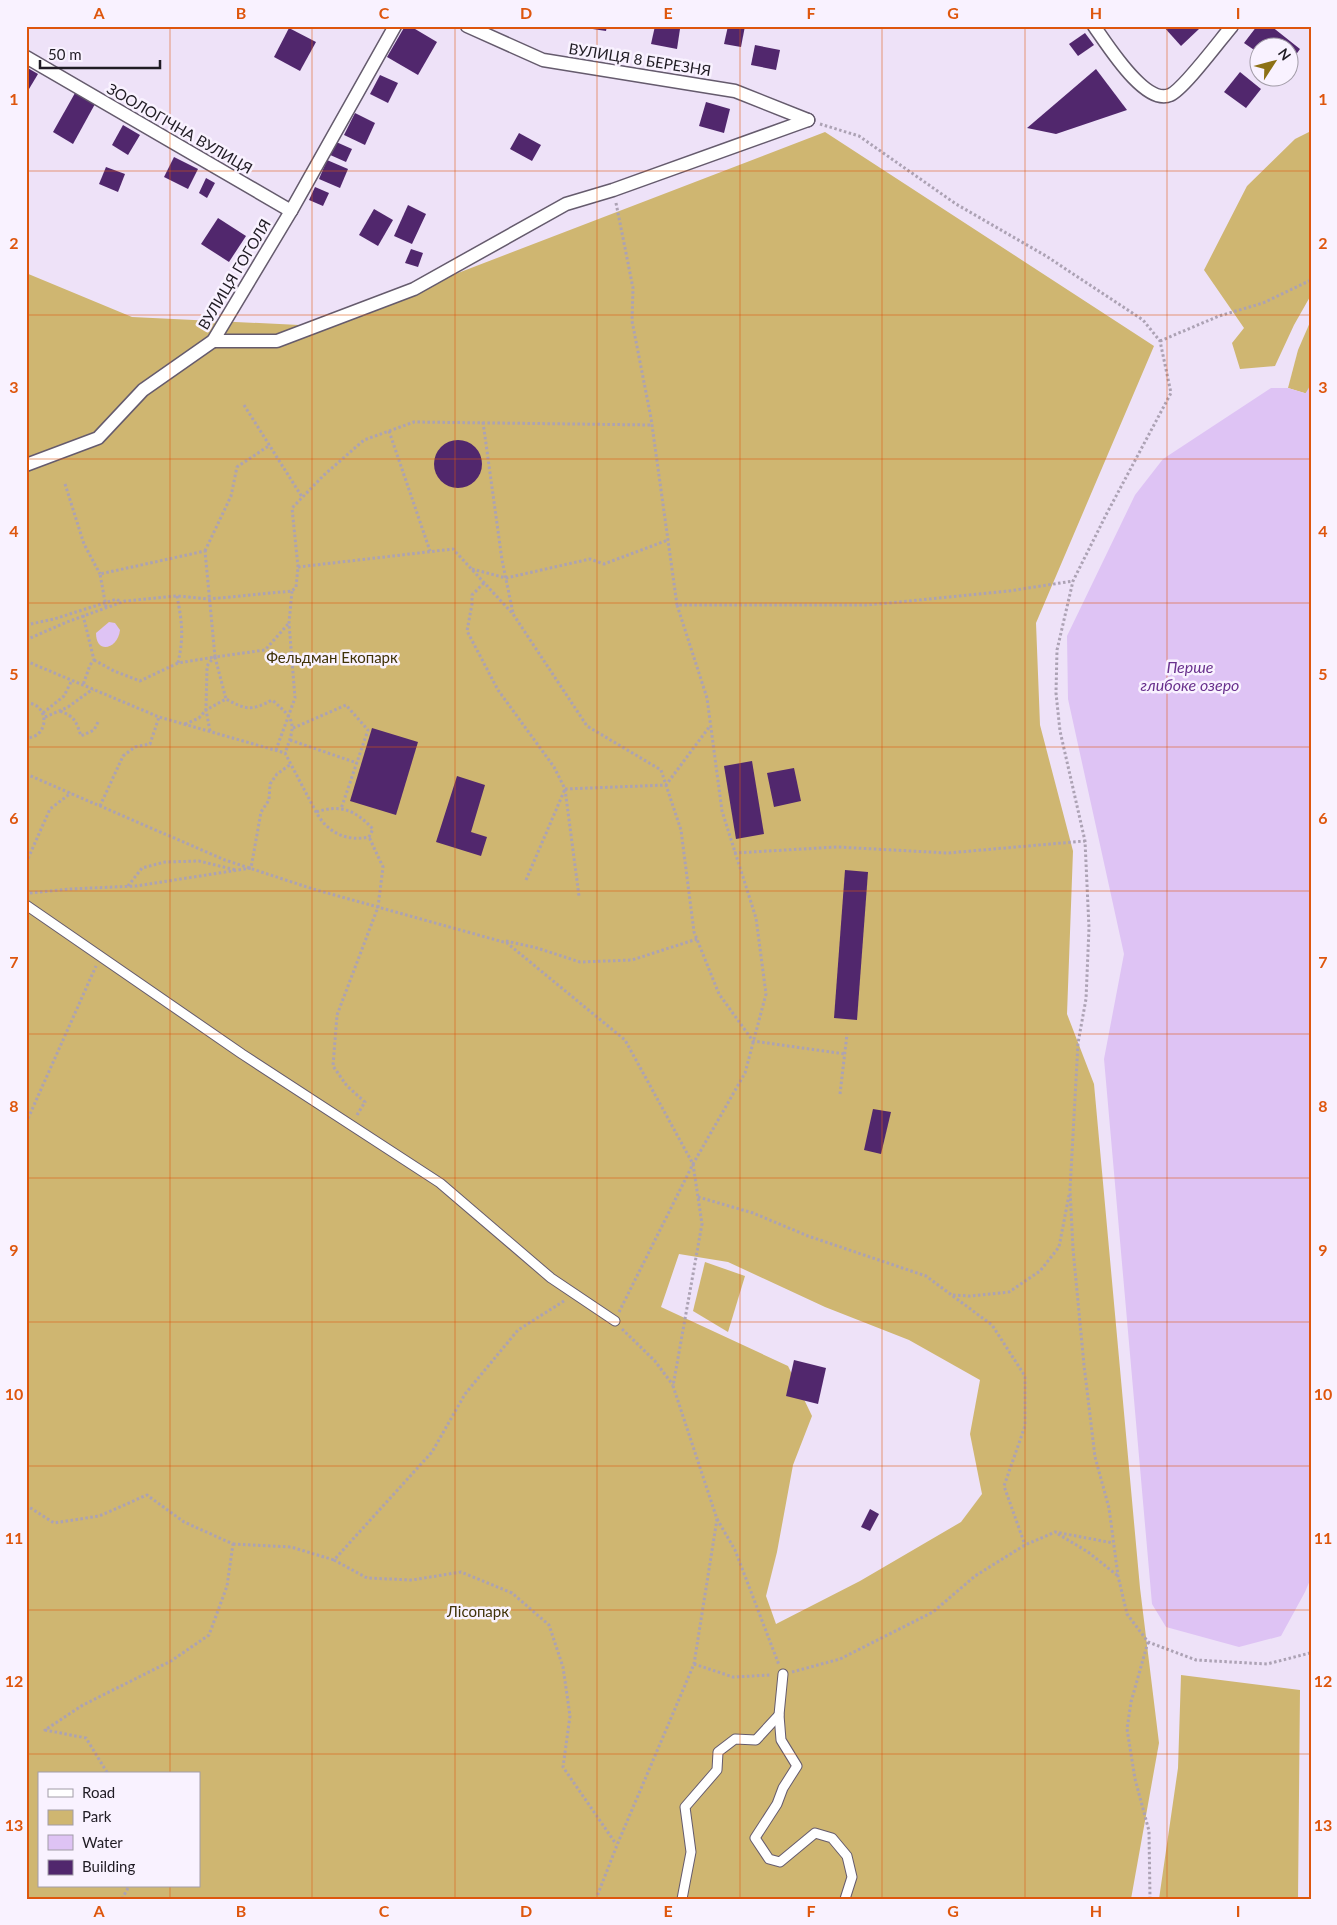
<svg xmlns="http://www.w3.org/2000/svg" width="1337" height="1925" font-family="Lato,sans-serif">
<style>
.green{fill:#cfb671;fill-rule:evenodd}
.water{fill:#dec3f4}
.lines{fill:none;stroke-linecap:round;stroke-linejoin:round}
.stream{stroke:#dec3f4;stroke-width:5}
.building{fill:#51276d}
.pedestrian-casing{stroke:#655b6d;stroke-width:11}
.minor-casing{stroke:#655b6d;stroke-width:15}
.path{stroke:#aca2b4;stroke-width:3;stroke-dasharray:2.5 2.5;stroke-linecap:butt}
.pedestrian{stroke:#fff;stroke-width:9}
.minor{stroke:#fff;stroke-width:12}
.grid{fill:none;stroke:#de560d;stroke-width:1;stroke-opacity:0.55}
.labels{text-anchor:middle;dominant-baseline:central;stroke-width:5;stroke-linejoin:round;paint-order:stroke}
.street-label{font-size:15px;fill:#201c24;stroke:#f9f2ff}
.park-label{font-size:15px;fill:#403308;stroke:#f9f2ff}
.water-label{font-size:16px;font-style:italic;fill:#69318d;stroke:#f9f2ff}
.neatline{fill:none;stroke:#de560d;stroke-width:2}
.grid-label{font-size:16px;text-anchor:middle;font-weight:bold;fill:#de560d}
</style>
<rect width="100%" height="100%" fill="#eee2f8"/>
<!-- green -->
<g class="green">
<polygon points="1311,131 1311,295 1294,325 1275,366 1240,369 1232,343 1244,328 1204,270 1247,186 1295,139"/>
<path d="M 825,132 L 1154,346 L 1036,623 L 1040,725 L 1073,851 L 1067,1014 L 1094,1084 L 1140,1588 L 1159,1743 L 1131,1899 L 26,1899 L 26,273 L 132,317 L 320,326 ZM 679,1254 L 728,1262 L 825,1307 L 909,1340 L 980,1380 L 970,1434 L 982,1494 L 961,1522 L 860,1581 L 776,1624 L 766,1596 L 777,1552 L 793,1465 L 812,1416 L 788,1366 L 661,1307 ZM 39,1774 L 199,1774 L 199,1886 L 39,1886 Z"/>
<polygon points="1311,320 1311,395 1288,388 1298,350"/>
<polygon points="705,1262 745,1276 728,1332 693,1311"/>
<polygon points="1181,1675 1300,1690 1298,1899 1159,1899 1178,1768"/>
</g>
<!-- water -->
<g class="water">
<polygon points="1271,388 1288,388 1311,395 1311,1578 1305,1592 1281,1636 1239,1647 1166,1627 1152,1604 1104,1059 1124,954 1068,699 1067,636 1135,495 1163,459"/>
<path d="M 109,622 L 115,623 L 120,630 C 118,649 96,655 96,633 Z"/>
</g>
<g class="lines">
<!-- stream -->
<polyline class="stream" points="1308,394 1311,389"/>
</g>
<!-- building -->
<g class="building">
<polygon points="405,26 410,26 437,42 418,75 387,57"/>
<polygon points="586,26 607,26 606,31 586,28"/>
<polygon points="655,26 680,29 677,49 651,44"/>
<polygon points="728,26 745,26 741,47 724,44"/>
<polygon points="1163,26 1197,26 1199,29 1181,46"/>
<polygon points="1257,26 1271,26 1300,49 1290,63 1290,48 1260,48 1260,54 1244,43"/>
<polygon points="289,28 316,42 300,71 274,57"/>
<polygon points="1085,33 1094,45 1078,56 1069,44"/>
<polygon points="755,45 780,50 776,70 751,65"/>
<polygon points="26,67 38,74 26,94"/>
<polygon points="1096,69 1127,110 1056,134 1027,128"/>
<polygon points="1240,72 1261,89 1246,108 1224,92"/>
<polygon points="380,75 398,83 388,103 370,94"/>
<polygon points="75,93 95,104 73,144 53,132"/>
<polygon points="706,102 730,109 724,133 699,126"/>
<polygon points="355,113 375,123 365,145 344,135"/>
<polygon points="123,125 140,135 128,155 112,145"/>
<polygon points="519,133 541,145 532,161 510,149"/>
<polygon points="334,141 352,149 346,162 328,154"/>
<polygon points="174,157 198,169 188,189 164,177"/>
<polygon points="327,160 348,169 340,188 319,179"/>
<polygon points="106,167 125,174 118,192 99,184"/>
<polygon points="206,178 215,183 207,198 199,193"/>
<polygon points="315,187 329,193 323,206 309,200"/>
<polygon points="408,205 426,214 412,244 394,236"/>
<polygon points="374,209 393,220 378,246 359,235"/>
<polygon points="218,218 246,236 229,262 201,244"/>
<polygon points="411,249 423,253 418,267 405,263"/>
<circle cx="458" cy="464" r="24"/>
<polygon points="372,728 418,742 396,815 350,801"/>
<polygon points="752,761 764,834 736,839 724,766"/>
<polygon points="794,768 801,801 774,807 767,773"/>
<polygon points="457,776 485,785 471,832 487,837 481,856 436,842"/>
<polygon points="845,870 868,872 857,1020 834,1018"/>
<polygon points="873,1109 891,1112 881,1154 864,1150"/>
<polygon points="794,1360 826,1368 818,1404 786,1396"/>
<polygon points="870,1509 879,1514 870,1531 861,1527"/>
</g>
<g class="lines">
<defs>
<g id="pedestrian">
<polyline points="26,905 242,1054 440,1183 551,1278 615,1321"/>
<polyline points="783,1674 779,1715 781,1740 797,1766 783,1788 777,1804 755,1838 769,1859 780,1862 815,1833 832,1838 847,1856 852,1877 845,1899"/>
<polyline points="682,1899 691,1852 685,1807 717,1770 718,1752 735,1739 756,1740 779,1715"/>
</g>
<g id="minor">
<polyline points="467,26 543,60 735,91 808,120"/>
<path d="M 1094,26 C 1107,44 1145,106 1170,95 C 1183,90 1220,40 1232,26"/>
<polyline points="26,57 291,211"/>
<polyline points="213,341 277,341 414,289 566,204 613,190 808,120"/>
<polyline points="26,465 98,438 143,390 213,341 291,211 395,26"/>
</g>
</defs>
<!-- pedestrian casing -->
<use href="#pedestrian" class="pedestrian-casing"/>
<!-- minor casing -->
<use href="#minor" class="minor-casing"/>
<!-- path -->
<g class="path">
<polyline points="820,124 859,136 956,204 1046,256 1143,320 1160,341 1171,393 1107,513 1073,581 1057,650 1056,693 1060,731 1085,841 1089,928 1086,999 1078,1043 1070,1190 1073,1249 1084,1365 1095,1457 1109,1508 1118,1576 1127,1614 1148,1642 1196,1660 1267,1664 1310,1653"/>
<polyline points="616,203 633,288 632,321 651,418 677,605"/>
<polyline points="1160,341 1219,316 1263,303 1311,280"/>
<polyline points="244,405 302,497"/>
<polyline points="483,422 502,560 513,613"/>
<polyline points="389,431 430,551"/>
<polyline points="65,484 84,544 100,574"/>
<polyline points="205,551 231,496 237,467 270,445"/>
<polyline points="298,567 292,508 324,475 364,440 414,422 652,425"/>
<polyline points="472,569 506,578 590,559 604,564 668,540"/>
<polyline points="484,583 472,595 472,604 467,631 498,690 554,767 565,789 666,785 710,726"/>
<path d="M 177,596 C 182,622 184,636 178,663 L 215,657"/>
<polyline points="106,607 100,574 205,551 215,657 265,650 289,623"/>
<polyline points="83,615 94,660 90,665 83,685"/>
<polyline points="26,625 54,619 117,599 121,603"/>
<polyline points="26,640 67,622 125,601 177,596 209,599 292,591 296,587 298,567 453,549 513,614 587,726 661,770 681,830 694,932 719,994 753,1041 845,1054"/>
<polyline points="215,657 226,699"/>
<polyline points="94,660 114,671 140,681 178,663"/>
<path d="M 26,661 L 159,717 L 285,753 L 316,812 C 327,832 346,842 369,837 L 373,829 C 355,810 341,804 316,812"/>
<path d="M 26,703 C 50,703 50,738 26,738"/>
<path d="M 60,711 C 75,717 76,721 81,736 L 94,730 L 99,720"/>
<polyline points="43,713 64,696 72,680"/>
<polyline points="45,717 68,707 93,689"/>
<polyline points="185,724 199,718 206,710 207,666 214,657"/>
<polyline points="293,728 346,705 368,730 341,809"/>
<path d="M 210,731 L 206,710 L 226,699 C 246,710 252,711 272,700 C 296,720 296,724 285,753"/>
<polyline points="290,740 357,763"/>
<polyline points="276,750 295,698 289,623 292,591"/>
<polyline points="26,774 225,860 313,889 507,943 625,1040 693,1164 702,1224 673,1386 717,1519 694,1664 617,1845 596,1899"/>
<polyline points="565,789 579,896"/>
<polyline points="100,806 123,756 135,747 150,744 159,717"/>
<polyline points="734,853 837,847 948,853 1085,841"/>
<polyline points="26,863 50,809 71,793"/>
<polyline points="526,880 565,789"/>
<polyline points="128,886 142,868 165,862 199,861 236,870"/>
<polyline points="30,893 70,889 136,886 251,868 261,812 269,800 270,784 277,774 291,764"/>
<polyline points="506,941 537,948 580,962 632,960 697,939"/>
<polyline points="840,1094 847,1034"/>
<polyline points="357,1115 365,1102 347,1086 333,1066 337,1015 378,907 383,867 369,837"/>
<polyline points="26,1123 96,966"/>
<polyline points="698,1197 753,1213 808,1236 926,1276 992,1325 1025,1376 1025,1426 1004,1486 1025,1545"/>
<polyline points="953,1295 970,1296 1009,1292 1040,1271 1059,1247 1069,1195"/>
<polyline points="564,1301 518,1330 465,1394 432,1452 334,1560 367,1578 412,1580 461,1572 512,1593 549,1625 563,1667 570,1716 563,1767 616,1844"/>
<polyline points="619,1312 693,1164 745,1073 766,994 756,918 722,811 707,698 677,605 868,605 1009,591 1073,581"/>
<polyline points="622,1329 655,1361 673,1385"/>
<polyline points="26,1505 54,1523 99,1516 147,1495 184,1522 233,1544 227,1586 209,1635 171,1661 83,1705 45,1730 86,1738 108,1774"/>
<polyline points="717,1519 735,1550 779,1665"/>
<polyline points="1058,1534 1088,1552 1118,1576"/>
<polyline points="233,1544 291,1547 334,1560"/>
<polyline points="1148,1642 1131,1702 1127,1729 1135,1779 1149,1831 1150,1899"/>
<polyline points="694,1664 733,1677 771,1675"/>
<polyline points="792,1672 840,1659 933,1612 975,1576 1025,1545 1055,1532 1113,1543"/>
<polyline points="122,1899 129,1886"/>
</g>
<!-- pedestrian -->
<use href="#pedestrian" class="pedestrian"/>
<!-- minor -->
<use href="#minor" class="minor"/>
</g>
<!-- grid -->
<path class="grid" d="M 170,26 L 170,1774M 312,26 L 312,1899M 455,26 L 455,1899M 597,26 L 597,1899M 740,26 L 740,1899M 882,26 L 882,1899M 1025,26 L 1025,1899M 1167,26 L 1167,1899M 26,171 L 1311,171M 26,315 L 1311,315M 26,459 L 1311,459M 26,603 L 1311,603M 26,747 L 1311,747M 26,891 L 1311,891M 26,1034 L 1311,1034M 26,1178 L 1311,1178M 26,1322 L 1311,1322M 26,1466 L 1311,1466M 26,1610 L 1311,1610M 26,1754 L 1311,1754M 170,1886 L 170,1899"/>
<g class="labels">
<!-- street labels -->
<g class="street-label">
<text transform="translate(640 59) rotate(9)">ВУЛИЦЯ 8 БЕРЕЗНЯ</text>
<text transform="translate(180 128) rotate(30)">ЗООЛОГІЧНА ВУЛИЦЯ</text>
<text transform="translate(234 274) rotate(-59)">ВУЛИЦЯ ГОГОЛЯ</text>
</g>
<!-- park labels -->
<g class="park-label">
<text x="332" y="657">Фельдман Екопарк</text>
<text x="478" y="1611">Лісопарк</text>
</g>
<!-- water labels -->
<g class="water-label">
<text x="1190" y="666">Перше<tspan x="1190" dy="18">глибоке озеро</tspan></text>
</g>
</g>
<!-- border -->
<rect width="1337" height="1925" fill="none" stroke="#f9f2ff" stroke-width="55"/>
<!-- legend -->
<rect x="38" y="1772" width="162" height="115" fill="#f9f2ff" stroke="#a29ca7"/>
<rect x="48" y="1789" width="25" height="8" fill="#ffffff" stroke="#a29ca7"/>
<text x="82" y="1798" font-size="15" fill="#201c24">Road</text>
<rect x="48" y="1810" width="25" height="15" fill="#cfb671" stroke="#a29ca7"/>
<text x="82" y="1822" font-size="15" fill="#201c24">Park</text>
<rect x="48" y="1835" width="25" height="15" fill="#dec3f4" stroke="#a29ca7"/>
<text x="82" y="1848" font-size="15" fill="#201c24">Water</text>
<rect x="48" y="1860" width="25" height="15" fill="#51276d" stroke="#a29ca7"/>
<text x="82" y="1872" font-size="15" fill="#201c24">Building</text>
<!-- north arrow -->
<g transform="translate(1274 62) rotate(54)"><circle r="24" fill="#f9f2ff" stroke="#a29ca7"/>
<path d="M0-4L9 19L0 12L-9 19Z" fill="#8d7115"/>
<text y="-8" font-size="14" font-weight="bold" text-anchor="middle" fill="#201c24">N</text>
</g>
<!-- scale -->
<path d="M40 60v8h120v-8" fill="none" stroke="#201c24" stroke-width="2.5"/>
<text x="48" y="60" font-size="15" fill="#201c24" stroke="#f9f2ff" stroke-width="4" paint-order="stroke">50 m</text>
<rect x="28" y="28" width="1282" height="1870" class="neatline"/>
<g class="grid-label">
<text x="99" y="19">A</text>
<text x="241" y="19">B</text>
<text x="384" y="19">C</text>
<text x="526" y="19">D</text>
<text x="668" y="19">E</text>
<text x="811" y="19">F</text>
<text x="953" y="19">G</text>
<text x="1096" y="19">H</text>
<text x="1238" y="19">I</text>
<text x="14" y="105">1</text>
<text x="1323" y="105">1</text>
<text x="14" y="249">2</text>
<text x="1323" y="249">2</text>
<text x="14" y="393">3</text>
<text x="1323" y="393">3</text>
<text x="14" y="537">4</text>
<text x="1323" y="537">4</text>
<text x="14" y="680">5</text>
<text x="1323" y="680">5</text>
<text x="14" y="824">6</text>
<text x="1323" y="824">6</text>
<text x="14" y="968">7</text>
<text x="1323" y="968">7</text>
<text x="14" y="1112">8</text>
<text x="1323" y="1112">8</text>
<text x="14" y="1256">9</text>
<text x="1323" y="1256">9</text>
<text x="14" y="1400">10</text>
<text x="1323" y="1400">10</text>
<text x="14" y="1544">11</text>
<text x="1323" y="1544">11</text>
<text x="14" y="1687">12</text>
<text x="1323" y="1687">12</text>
<text x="14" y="1831">13</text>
<text x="1323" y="1831">13</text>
<text x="99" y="1917">A</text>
<text x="241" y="1917">B</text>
<text x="384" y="1917">C</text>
<text x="526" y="1917">D</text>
<text x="668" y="1917">E</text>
<text x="811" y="1917">F</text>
<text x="953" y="1917">G</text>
<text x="1096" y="1917">H</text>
<text x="1238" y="1917">I</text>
</g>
</svg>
